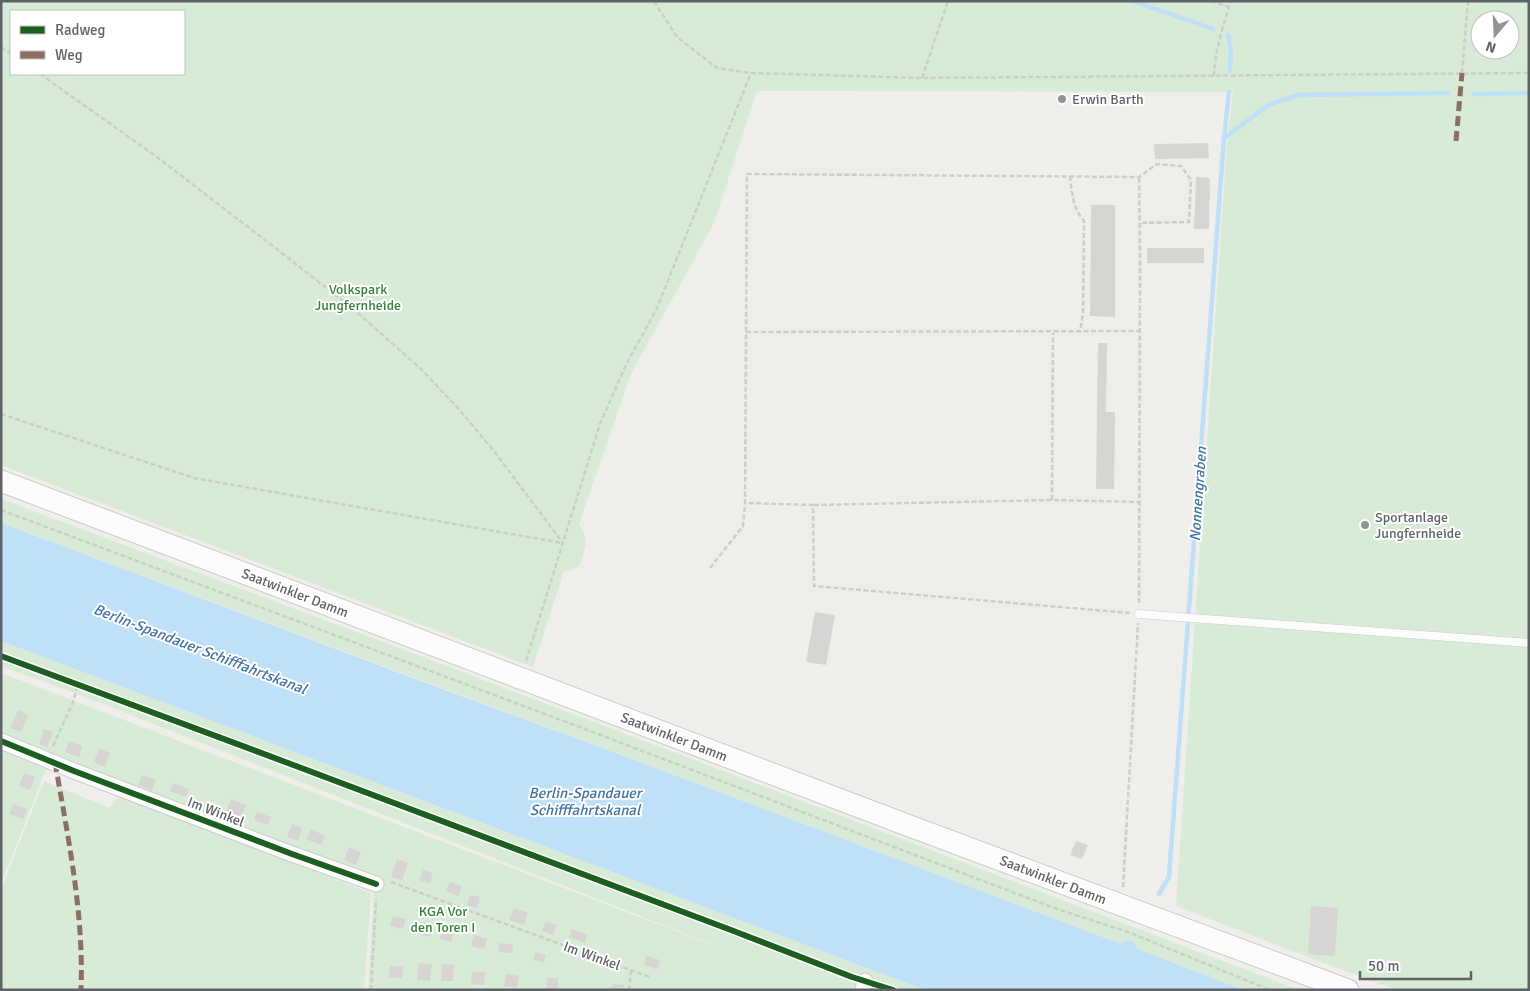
<svg xmlns="http://www.w3.org/2000/svg" width="1530" height="991" font-family="Signika,sans-serif">
<style>
.green{fill:#d8ebd6;fill-rule:evenodd}
.water{fill:#bfe0f9}
.lines{fill:none;stroke-linecap:round;stroke-linejoin:round}
.stream{stroke:#bfe0f9;stroke-width:4.5}
.building{fill:#d6d5d3}
.lane-casing{stroke:#cbcccc;stroke-width:9}
.street-casing{stroke:#cbcccc;stroke-width:17}
.secondary-casing{stroke:#cacacb;stroke-width:23}
.path{stroke:#cacfcc;stroke-width:2.5;stroke-dasharray:5 2.5;stroke-linecap:butt}
.lane{stroke:#fdfcfc;stroke-width:8}
.street{stroke:#fdfcfc;stroke-width:15}
.secondary{stroke:#fdfcfc;stroke-width:21}
.quiet{stroke:#8d6e63;stroke-width:5;stroke-dasharray:10 5;stroke-linecap:butt}
.cycleway-casing{stroke:#fff;stroke-width:9}
.cycleway{stroke:#1b5e20;stroke-width:6}
.poi-dot{fill:#919496;stroke:#fff;stroke-width:2}
.labels{text-anchor:middle;dominant-baseline:central;stroke-width:4;stroke-linejoin:round;paint-order:stroke}
.poi-label{font-size:14px;fill:#5f6368;stroke:#fff;text-anchor:start}
.park-label{font-size:14px;fill:#348238;stroke:#fff}
.street-label{font-size:14px;fill:#5f6368;stroke:#fff}
.water-label{font-size:15px;font-style:italic;fill:#4174aa;stroke:#fff}
</style>
<rect width="100%" height="100%" fill="#efeeea"/>
<!-- green -->
<g class="green">
<path d="M 1,1 L 1529,1 L 1529,990 L 1397,990 L 1329,965 L 1176,906 L 1227,143 L 1233,92 L 757,91 L 714,223 L 631,374 L 579,524 C 591,540 585,547 580,565 L 573,570 L 564,571 L 533,667 L 1,465 ZM 11,11 L 184,11 L 184,74 L 11,74 ZM 1480,20 L 1510,20 L 1510,50 L 1480,50 Z"/>
<polygon points="1,499 428,659 1299,990 1244,990 1137,949 1134,942 1128,940 1121,944 605,749 86,555 1,523"/>
<polygon points="1,641 925,990 368,990 374,890 47,767 1,884 1,673 770,967 75,693 1,666"/>
<polygon points="44,781 109,808 119,796 371,893 364,990 1,990 1,889"/>
</g>
<!-- water -->
<polygon class="water" points="1,523 418,680 605,749 1121,944 1128,940 1134,942 1137,949 1244,990 925,990 1,641"/>
<g class="lines">
<!-- stream -->
<g class="stream">
<polyline points="1133,1 1213,29"/>
<polyline points="1228,35 1231,50 1230,71"/>
<polyline points="1474,94 1529,93"/>
<polyline points="1224,138 1270,104 1298,95 1448,93"/>
<polyline points="1159,894 1169,877 1224,138 1229,92"/>
</g>
</g>
<!-- building -->
<g class="building">
<polygon points="1208,143 1209,158 1155,159 1154,144"/>
<polygon points="1196,177 1210,178 1209,229 1194,229"/>
<polygon points="1091,205 1115,205 1115,317 1090,316"/>
<rect x="1147" y="248" width="57" height="15"/>
<polygon points="1098,343 1107,343 1106,412 1115,412 1114,489 1096,489"/>
<polygon points="815,612 835,615 826,665 806,662"/>
<polygon points="18,710 28,715 21,732 10,728"/>
<polygon points="44,729 53,732 47,747 39,744"/>
<polygon points="69,741 82,746 79,757 65,752"/>
<polygon points="99,748 110,753 105,767 94,762"/>
<polygon points="24,773 35,777 30,790 19,786"/>
<polygon points="142,775 156,780 152,790 138,785"/>
<polygon points="173,783 189,789 186,797 170,791"/>
<polygon points="231,799 246,805 241,817 226,811"/>
<polygon points="13,804 27,809 23,819 9,814"/>
<polygon points="257,812 271,817 268,825 254,820"/>
<polygon points="292,824 302,828 298,841 287,837"/>
<polygon points="311,829 325,836 321,845 306,839"/>
<polygon points="1076,841 1088,845 1082,859 1070,855"/>
<polygon points="349,847 361,852 356,865 344,860"/>
<polygon points="397,859 408,863 402,880 391,877"/>
<polygon points="423,870 433,873 430,883 419,880"/>
<polygon points="450,882 462,886 458,896 446,891"/>
<polygon points="470,895 480,897 477,908 467,905"/>
<polygon points="1311,906 1338,908 1335,956 1308,954"/>
<polygon points="514,908 528,913 524,925 509,920"/>
<polygon points="393,916 406,919 403,929 390,926"/>
<polygon points="546,921 557,925 553,935 542,931"/>
<polygon points="421,922 433,925 430,937 418,934"/>
<polygon points="443,926 455,929 451,942 440,939"/>
<polygon points="572,929 587,935 585,943 569,937"/>
<polygon points="474,935 487,939 484,949 471,946"/>
<polygon points="499,943 513,945 512,953 498,952"/>
<polygon points="535,952 546,955 544,962 533,960"/>
<polygon points="646,956 660,960 658,969 644,965"/>
<polygon points="419,963 432,964 430,981 417,980"/>
<polygon points="442,964 454,965 453,981 441,981"/>
<polygon points="390,966 403,967 402,978 389,977"/>
<polygon points="472,972 485,972 484,985 471,984"/>
<polygon points="506,974 519,976 517,988 504,986"/>
<polygon points="547,978 558,978 558,990 547,989"/>
<polygon points="612,984 624,985 623,990 611,990"/>
</g>
<g class="lines">
<defs>
<polyline id="lane" points="1139,614 1529,643"/>
<g id="street">
<polyline points="1,741 74,771 292,854 376,884"/>
<polyline points="863,990 865,981"/>
</g>
<path id="secondary" d="M 1,481 C 450,652 898,823 1348,990"/>
</defs>
<!-- lane casing -->
<use href="#lane" class="lane-casing"/>
<!-- street casing -->
<use href="#street" class="street-casing"/>
<!-- secondary casing -->
<use href="#secondary" class="secondary-casing"/>
<!-- path -->
<g class="path">
<polyline points="654,1 677,37 717,68 751,73 922,78 1529,73"/>
<polyline points="1211,1 1229,7"/>
<polyline points="1,47 11,54"/>
<polyline points="1462,73 1468,1"/>
<polyline points="40,74 157,157 274,247 351,307 420,368 457,407 494,451 563,543"/>
<path d="M 1214,76 C 1215,50 1223,26 1231,1"/>
<polyline points="922,78 948,1"/>
<path d="M 1070,176 C 1072,193 1072,207 1084,221 L 1083,313 L 1080,332"/>
<polyline points="746,332 1140,331"/>
<polyline points="1,414 194,478 562,543"/>
<polyline points="1052,500 1053,333"/>
<polyline points="814,505 1052,500 1139,502"/>
<polyline points="1,510 569,723 965,874 1060,910 1128,932 1270,990"/>
<polyline points="710,568 743,526 745,503"/>
<polyline points="1139,603 1140,258 1139,177"/>
<polyline points="1130,613 814,586 813,505 745,503 747,174 1139,177 1157,164 1181,166 1191,180 1189,222 1140,223"/>
<polyline points="526,661 600,424 625,367 657,308 751,73"/>
<polyline points="53,746 74,700 77,685"/>
<polyline points="391,882 650,977"/>
<polyline points="1123,887 1138,623"/>
<polyline points="371,990 376,899"/>
<polyline points="629,990 631,970"/>
</g>
<!-- lane -->
<use href="#lane" class="lane"/>
<!-- street -->
<use href="#street" class="street"/>
<!-- secondary -->
<use href="#secondary" class="secondary"/>
<!-- quiet -->
<g class="quiet">
<polyline points="1456,141 1462,73"/>
<path d="M 55,762 C 68,838 84,913 81,990"/>
</g>
<defs>
<g id="cycleway">
<polyline points="1,656 288,763 731,930 852,977 893,990"/>
<polyline points="1,741 74,771 292,854 376,884"/>
</g>
</defs>
<!-- cycleway casing -->
<use href="#cycleway" class="cycleway-casing"/>
<!-- cycleway -->
<use href="#cycleway" class="cycleway"/>
</g>
<!-- markers -->
<g class="poi-dot">
<circle cx="1062" cy="99" r="5"/>
<circle cx="1365" cy="525" r="5"/>
</g>
<g class="labels">
<!-- poi labels -->
<g class="poi-label">
<text x="1072" y="99">Erwin Barth</text>
<text x="1375" y="517">Sportanlage<tspan x="1375" dy="16">Jungfernheide</tspan></text>
</g>
<!-- park labels -->
<g class="park-label">
<text x="358" y="289">Volkspark<tspan x="358" dy="16">Jungfernheide</tspan></text>
<text x="443" y="911">KGA Vor<tspan x="443" dy="16">den Toren I</tspan></text>
</g>
<!-- street labels -->
<g class="street-label">
<text transform="translate(295 593) rotate(21)">Saatwinkler Damm</text>
<text transform="translate(674 737) rotate(21)">Saatwinkler Damm</text>
<text transform="translate(216 812) rotate(21)">Im Winkel</text>
<text transform="translate(1053 880) rotate(21)">Saatwinkler Damm</text>
<text transform="translate(592 956) rotate(20)">Im Winkel</text>
</g>
<!-- water labels -->
<g class="water-label">
<text transform="translate(1198 494) rotate(-86)">Nonnengraben</text>
<text transform="translate(200 649) rotate(21)">Berlin-Spandauer Schifffahrtskanal</text>
<text x="585" y="793">Berlin-Spandauer<tspan x="585" dy="17">Schifffahrtskanal</tspan></text>
</g>
</g>
<!-- border -->
<rect width="1530" height="991" fill="none" stroke="#5f6368" stroke-width="5"/>
<!-- legend -->
<rect x="10" y="10" width="175" height="65" fill="#ffffff" stroke="#bfc1c3"/>
<rect x="20" y="26" width="25" height="8" fill="#1b5e20" stroke="#bfc1c3"/>
<text x="55" y="35" font-size="15" fill="#5f6368">Radweg</text>
<rect x="20" y="51" width="25" height="8" fill="#8d6e63" stroke="#bfc1c3"/>
<text x="55" y="60" font-size="15" fill="#5f6368">Weg</text>
<!-- north arrow -->
<g transform="translate(1495 35) rotate(199)"><circle r="24" fill="#ffffff" stroke="#bfc1c3"/>
<path d="M0-4L9 19L0 12L-9 19Z" fill="#919496"/>
<text y="-8" font-size="14" font-weight="bold" text-anchor="middle" fill="#5f6368">N</text>
</g>
<!-- scale -->
<path d="M1360 971v8h111v-8" fill="none" stroke="#5f6368" stroke-width="2.5"/>
<text x="1368" y="971" font-size="15" fill="#5f6368" stroke="#ffffff" stroke-width="4" paint-order="stroke">50 m</text>
</svg>
